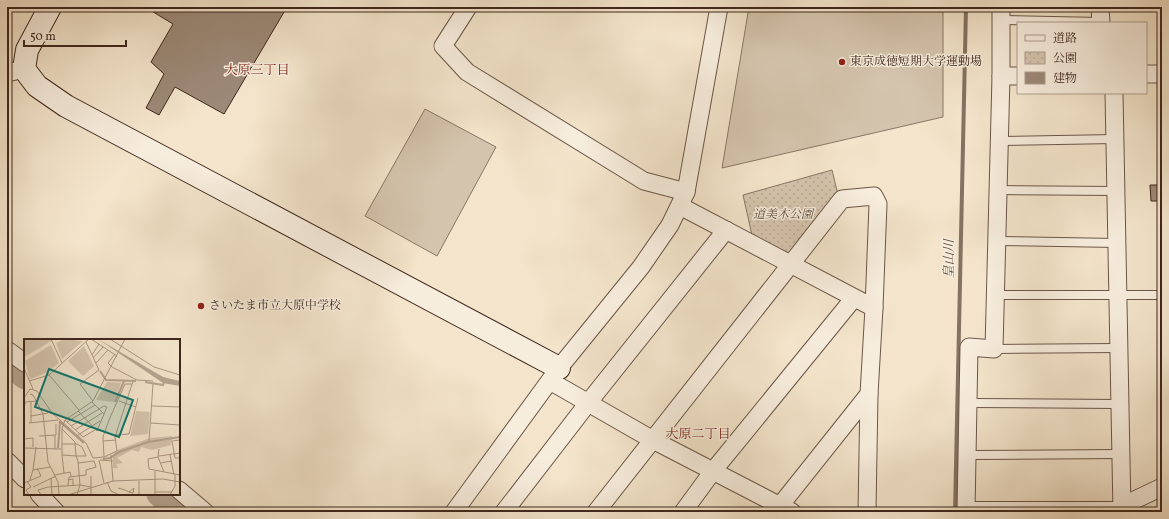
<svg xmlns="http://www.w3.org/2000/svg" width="1169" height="519" font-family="Vollkorn,'Noto Serif JP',serif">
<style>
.park{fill:url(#park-dots);stroke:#897664}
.pitch{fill:#d4c4ad;stroke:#897664}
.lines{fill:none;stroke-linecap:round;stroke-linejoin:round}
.stream{stroke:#857262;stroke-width:4}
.river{stroke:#b5a490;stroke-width:25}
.building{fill:#9c8977;stroke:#3e271c}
.lane-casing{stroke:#6b5648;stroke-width:10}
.street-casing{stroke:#6b5648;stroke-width:19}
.secondary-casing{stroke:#3e271c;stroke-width:24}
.lane{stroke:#f7eddd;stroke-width:8}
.street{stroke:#f7eddd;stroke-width:17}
.secondary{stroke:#f7eddd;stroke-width:22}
.poi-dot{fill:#8f2418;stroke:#f7eddd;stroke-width:1.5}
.labels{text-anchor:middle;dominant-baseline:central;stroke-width:3;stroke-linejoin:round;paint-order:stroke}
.poi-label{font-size:12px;fill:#3e271c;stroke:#f7eddd;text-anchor:start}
.park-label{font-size:12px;font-style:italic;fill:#644e40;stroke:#f7eddd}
.neighbourhood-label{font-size:13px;fill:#7a1f14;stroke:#f7eddd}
.water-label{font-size:13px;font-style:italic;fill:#624c3f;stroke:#f7eddd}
.inset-river{fill:none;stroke:#b5a490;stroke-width:2}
.inset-road{fill:none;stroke:#ab9885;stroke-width:1}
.view{fill:#0f766e;fill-opacity:0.15;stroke:#0f766e;stroke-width:2}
.inset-edge{fill:none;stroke:#3e271c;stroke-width:2}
</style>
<defs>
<pattern id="park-dots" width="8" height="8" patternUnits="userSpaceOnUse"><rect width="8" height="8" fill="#d4c4ad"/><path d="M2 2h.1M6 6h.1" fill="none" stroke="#b7a894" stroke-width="1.8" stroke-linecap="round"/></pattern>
</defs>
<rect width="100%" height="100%" fill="#f3e4cb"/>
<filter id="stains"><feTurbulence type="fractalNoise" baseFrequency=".005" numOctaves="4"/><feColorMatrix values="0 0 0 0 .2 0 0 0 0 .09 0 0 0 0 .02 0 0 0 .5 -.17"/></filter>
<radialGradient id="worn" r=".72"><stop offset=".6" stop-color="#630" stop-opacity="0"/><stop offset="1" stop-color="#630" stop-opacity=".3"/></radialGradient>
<!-- park -->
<polygon class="park" points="832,170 838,195 791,255 752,235 743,195"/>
<!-- pitch -->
<g class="pitch">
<polygon points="749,7 943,7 943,117 722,168"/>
<polygon points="425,109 496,147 437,256 365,216"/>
</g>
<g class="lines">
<!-- stream -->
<polyline class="stream" points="955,512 966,7"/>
<!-- river -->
<g class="river">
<polyline points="7,363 25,377"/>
<polyline points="159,494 179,512"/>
</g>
</g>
<!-- building -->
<g class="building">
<polygon points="145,7 287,7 224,114 175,87 159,115 146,108 164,74 151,62 173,24"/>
<polygon points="1150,185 1162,185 1162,201 1151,201"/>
</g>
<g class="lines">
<defs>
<g id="lane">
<polyline points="1001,20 1101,22"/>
<polyline points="1000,141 1115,139"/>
<polyline points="998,190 1116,191"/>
<polyline points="997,241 1117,243"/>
<polyline points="996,295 1162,295"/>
<polyline points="994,349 1119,348"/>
<polyline points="968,403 1120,404"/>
<polyline points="967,455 1121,454"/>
<polyline points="966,506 1122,506"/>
</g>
<g id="street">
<polyline points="468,7 443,46 467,72 644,181 686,192"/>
<polyline points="1100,7 1101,23"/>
<polyline points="7,73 24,69"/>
<polyline points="1146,74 1162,74"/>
<polyline points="1001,76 1018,76"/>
<polyline points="1114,93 1122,512"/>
<polyline points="680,206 874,308 869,394 867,512"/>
<polyline points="7,350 25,363"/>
<polyline points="550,381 653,440 792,512"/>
<polyline points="7,461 25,479"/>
<polyline points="179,490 205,512"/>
<polyline points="39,494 56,512"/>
<polyline points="1122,506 1162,487"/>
<polyline points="454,512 559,368 641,267 670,225 686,192 719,7"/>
<polyline points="504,512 588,403 726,230"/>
<polyline points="596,512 842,199 874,196 878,204 874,308"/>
<polyline points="683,512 713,471 854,298"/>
<polyline points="775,512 869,394"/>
<polyline points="966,512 969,347 994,349 1001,76 1001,7"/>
</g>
<polyline id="secondary" points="50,7 27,50 24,69 37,86 66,106 559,368"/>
</defs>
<!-- lane casing -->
<use href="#lane" class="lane-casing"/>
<!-- street casing -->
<use href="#street" class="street-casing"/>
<!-- secondary casing -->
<use href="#secondary" class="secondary-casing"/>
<!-- lane -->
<use href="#lane" class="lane"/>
<!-- street -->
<use href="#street" class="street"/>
<!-- secondary -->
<use href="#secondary" class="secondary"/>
</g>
<!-- markers -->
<g class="poi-dot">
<circle cx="842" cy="62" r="4"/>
<circle cx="201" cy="306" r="4"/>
</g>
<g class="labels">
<!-- poi labels -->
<g class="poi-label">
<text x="850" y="62">東京成徳短期大学運動場</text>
<text x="209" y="306">さいたま市立大原中学校</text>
</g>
<!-- park labels -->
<g class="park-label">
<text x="783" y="215">道美木公園</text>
</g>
<!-- neighbourhood labels -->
<g class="neighbourhood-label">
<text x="257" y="71">大原三丁目</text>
<text x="698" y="435">大原二丁目</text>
</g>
<!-- water labels -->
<g class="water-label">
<text transform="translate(950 259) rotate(-89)">皇山川</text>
</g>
</g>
<!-- overview -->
<g transform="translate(24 339)">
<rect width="156" height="156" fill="#f3e4cb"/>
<path d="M 0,0 L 31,0 L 0,18 Z" fill="#d4c4ad"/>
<path d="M 147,97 L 150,99 L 148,100 L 147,106 L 128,111 L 117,108 L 115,113 L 108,111 L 93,119 L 99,124 L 92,125 L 94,129 L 89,129 L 89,117 L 93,111 L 126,99 Z" fill="#d4c4ad"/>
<path d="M 40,0 L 59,2 L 38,20 L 32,4 ZM 27,6 L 35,24 L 22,34 L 6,40 L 1,22 ZM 60,7 L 70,27 L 59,37 L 44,22 ZM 83,43 L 97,44 L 90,63 L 72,61 ZM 112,72 L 126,73 L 124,95 L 106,97 Z" fill="#d4c4ad"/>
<path d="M 74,0 L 139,38 L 156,42 L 156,47 L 139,44 Z" fill="#b5a490"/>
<path class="inset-river" d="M 76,32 L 82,41 L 112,42M 121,43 L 139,46 L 140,43M 91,63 L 100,42M 35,82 L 60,104M 34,109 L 36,83M 79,120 L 86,119 L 95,113 L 124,103 L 156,98"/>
<path class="inset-road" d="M 27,0 L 38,24M 67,0 L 93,17 L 92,18M 86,0 L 130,28 L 156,36M 62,3 L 75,31 L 56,45 L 69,62M 68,16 L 75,5M 69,19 L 79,8M 72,24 L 84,11M 88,28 L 113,41 L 129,42M 88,28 L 84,24 L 91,15M 0,29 L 9,50M 5,42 L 25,36M 108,45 L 91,98 L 93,112 L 80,118 L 79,98 L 85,81 L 101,45 L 108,45 L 109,43M 6,55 L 9,56 L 19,75 L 24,123 L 34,143 L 35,156M 0,59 L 6,50 L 13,52 L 28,74 L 62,104 L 69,119 L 80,118M 7,62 L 7,84M 95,62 L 112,68M 128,67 L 156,68M 55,71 L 25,36 L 65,0M 54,72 L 73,92 L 80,75 L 68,63M 0,73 L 1,63 L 13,62M 7,77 L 24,74M 41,81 L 59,98 L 71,91M 43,83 L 71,66M 5,84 L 34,81M 126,84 L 156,86M 47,87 L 80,67 L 83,68 L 80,75M 38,90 L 51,103 L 51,105 L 52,117 L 62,117 L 58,108 L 53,105 L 38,105M 51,91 L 78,74M 54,96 L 76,82M 92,96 L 105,95 L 114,59M 15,97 L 32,96 L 32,85M 0,100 L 9,99 L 9,108M 156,101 L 148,102 L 151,119 L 156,119M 79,102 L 92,101M 125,102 L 129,45M 0,109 L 37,110M 31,110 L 31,96M 135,110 L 134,118 L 124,120 L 125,130 L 156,136M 38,116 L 40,134M 87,116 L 89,142M 146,116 L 150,136M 135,117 L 156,114M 134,118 L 140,133M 75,121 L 80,144M 76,121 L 89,122M 54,124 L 70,122M 136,124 L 148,122M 9,131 L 12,108M 131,132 L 131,156M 31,136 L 46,133 L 47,137M 67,137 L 67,156M 27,139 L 28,156M 6,141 L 9,131 L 26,128M 44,141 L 49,140 L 49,147M 3,142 L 7,148 L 2,151 L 5,156M 83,143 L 87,152 L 95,156M 0,144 L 17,137 L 13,129M 44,147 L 45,138 L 62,136 L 62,131 L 72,128 L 70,122M 9,148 L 32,137M 94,149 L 101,151 L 105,153 L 109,154 L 110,149 L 105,153M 131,153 L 148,153M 17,156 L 14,151 L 24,148 L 56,146 L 67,148M 44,156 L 89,142 L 139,140 L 156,143M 53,156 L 56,146 L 54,122 L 52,117 L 38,116 L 38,89 L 41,81 L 69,62 L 101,0M 115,156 L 115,142M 146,156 L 151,147 L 151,136"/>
<path class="view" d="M 25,30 L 109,61 L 95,98 L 11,68 Z"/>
<rect width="156" height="156" class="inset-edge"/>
</g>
<!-- margin -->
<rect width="1169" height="519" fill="none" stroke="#f3e4cb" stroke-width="24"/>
<rect x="8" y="8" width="1153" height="503" fill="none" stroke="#3e271c" stroke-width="2"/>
<rect x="12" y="12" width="1145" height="495" fill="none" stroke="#3e271c"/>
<!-- legend -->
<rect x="1017" y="22" width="130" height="72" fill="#f7eddd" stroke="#ad9e90"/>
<rect x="1025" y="35" width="20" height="6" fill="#f7eddd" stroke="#ad9e90"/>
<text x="1053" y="42" font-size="12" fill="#3e271c">道路</text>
<rect x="1025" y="52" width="20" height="12" fill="url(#park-dots)" stroke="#ad9e90"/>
<text x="1053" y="62" font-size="12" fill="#3e271c">公園</text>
<rect x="1025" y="72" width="20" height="12" fill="#9c8977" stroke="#ad9e90"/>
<text x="1053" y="82" font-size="12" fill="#3e271c">建物</text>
<!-- scale -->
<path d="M24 40v6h102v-6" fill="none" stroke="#3e271c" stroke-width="2"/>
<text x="30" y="40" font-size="12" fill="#3e271c" stroke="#f7eddd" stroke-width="3" paint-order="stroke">50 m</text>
<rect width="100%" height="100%" filter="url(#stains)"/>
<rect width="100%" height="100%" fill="url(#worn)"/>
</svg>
